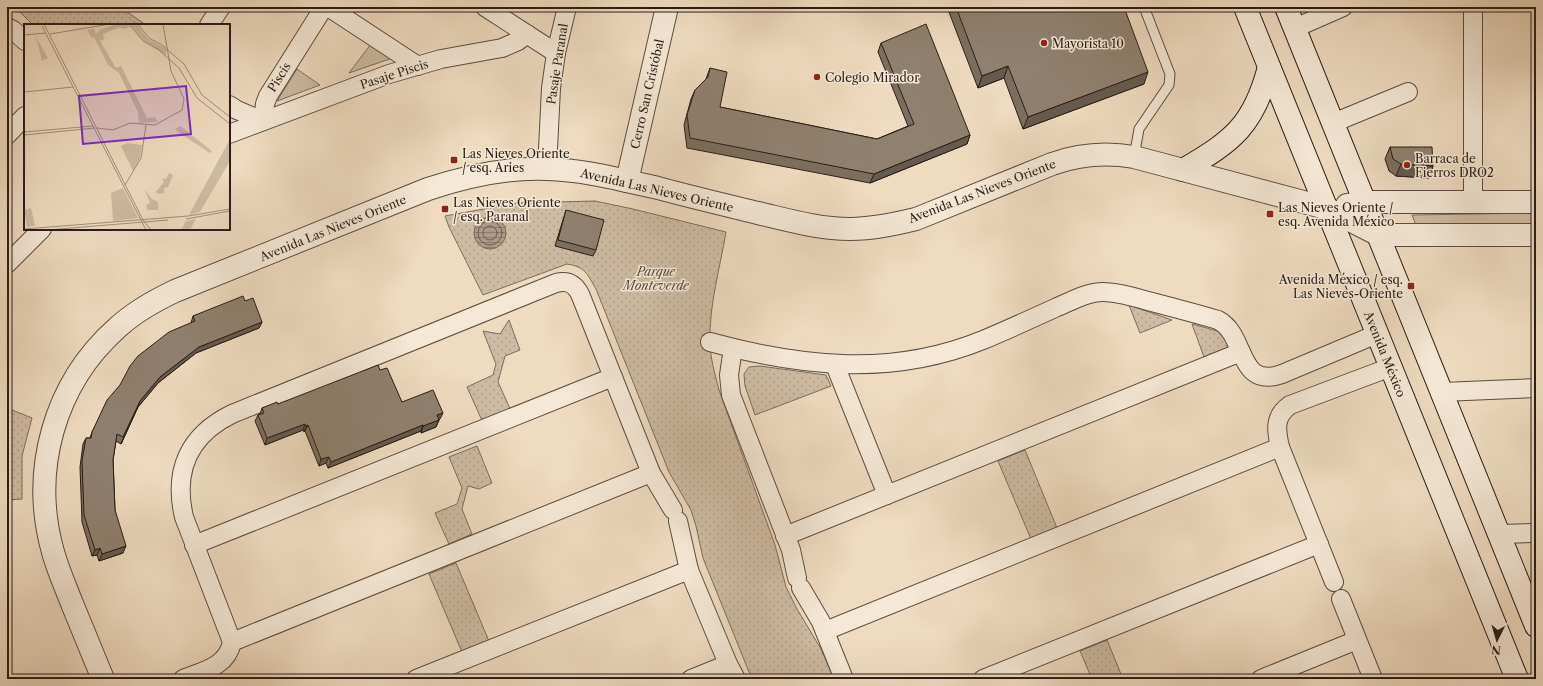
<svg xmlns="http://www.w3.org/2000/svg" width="1543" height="686" font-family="'Libre Caslon Text',serif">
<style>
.grass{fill:#cebba3;stroke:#7c6c5d}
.park{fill:url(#park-dots);stroke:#7c6c5d}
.water{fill:url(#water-rules);stroke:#78685a}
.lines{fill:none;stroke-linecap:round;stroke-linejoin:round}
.shore{stroke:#6b5c4f;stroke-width:1}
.service-casing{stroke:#5b4c41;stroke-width:11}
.minor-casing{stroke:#5b4c41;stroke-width:20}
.tertiary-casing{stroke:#5b4c41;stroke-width:24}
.secondary-casing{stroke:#2a1d17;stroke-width:24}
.service{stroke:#f5e8d6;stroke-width:9}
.minor{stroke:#f5e8d6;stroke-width:18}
.tertiary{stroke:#f5e8d6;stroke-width:22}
.secondary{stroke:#f5e8d6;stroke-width:22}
.wall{fill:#7c6e5f;stroke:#2a1d17}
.shaded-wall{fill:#655a4e;stroke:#2a1d17}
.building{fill:#90806f;stroke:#2a1d17}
.poi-dot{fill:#8f2418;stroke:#f5e8d6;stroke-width:1.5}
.labels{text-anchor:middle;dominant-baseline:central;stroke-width:3;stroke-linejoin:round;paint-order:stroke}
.poi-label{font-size:12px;fill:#2a1d17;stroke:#f5e8d6;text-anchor:start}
.street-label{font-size:12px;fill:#2a1d17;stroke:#f5e8d6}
.park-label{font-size:12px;font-style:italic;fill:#5b4c41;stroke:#f5e8d6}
.inset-road{fill:none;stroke:#a08f7c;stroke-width:1}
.view{fill:#7b2cbf;fill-opacity:0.15;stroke:#7b2cbf;stroke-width:2}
.inset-edge{fill:none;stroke:#2a1d17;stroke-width:2}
</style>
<defs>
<pattern id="park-dots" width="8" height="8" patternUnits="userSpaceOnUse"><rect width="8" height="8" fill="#cebba3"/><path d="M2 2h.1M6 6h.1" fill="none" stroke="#b1a08c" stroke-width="1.8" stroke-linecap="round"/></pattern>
<pattern id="water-rules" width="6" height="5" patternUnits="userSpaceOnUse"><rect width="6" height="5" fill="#ac9a87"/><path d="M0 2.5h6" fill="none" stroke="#8c7d6d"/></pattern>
</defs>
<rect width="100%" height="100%" fill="#efdbc0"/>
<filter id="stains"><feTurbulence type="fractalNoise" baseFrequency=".005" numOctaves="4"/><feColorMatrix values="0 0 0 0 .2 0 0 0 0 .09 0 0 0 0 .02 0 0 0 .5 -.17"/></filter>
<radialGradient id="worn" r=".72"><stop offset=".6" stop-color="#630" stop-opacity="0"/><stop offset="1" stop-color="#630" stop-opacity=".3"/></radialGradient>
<!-- grass -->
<g class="grass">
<polygon points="374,40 398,56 349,73"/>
<polygon points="297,69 320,85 277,101"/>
<polygon points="1536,213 1536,227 1417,228 1412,215"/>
</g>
<!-- park -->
<g class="park">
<polygon points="18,7 120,7 146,25 33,25 20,12"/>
<path d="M 595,201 L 633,209 L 726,232 C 720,268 709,305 710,341 C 710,358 715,374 719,390 L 775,545 L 786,587 L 797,609 L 821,649 L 834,679 L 755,679 L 749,672 L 703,558 L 696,526 L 691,510 L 669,472 L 596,289 C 587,274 586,267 567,264 L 483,295 L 449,227 L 445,216 L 517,203 Z"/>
<polygon points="1129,305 1172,320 1140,333"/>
<polygon points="509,320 520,350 505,356 498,382 512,413 484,425 467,387 493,375 496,364 483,331 500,334"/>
<polygon points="1192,324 1225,333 1231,347 1204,357"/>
<polygon points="760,366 826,375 831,386 755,415 745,386 744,374 749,367"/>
<polygon points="7,408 32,418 22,456 22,499 7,500"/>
<polygon points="477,446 492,483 479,489 468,486 462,509 472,534 449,544 435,513 457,504 462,488 449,457"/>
<polygon points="1025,450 1057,528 1031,539 998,461"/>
<polygon points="456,563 489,641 462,652 429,574"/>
<polygon points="1107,640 1123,679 1092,679 1080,651"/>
</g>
<!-- water -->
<circle class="water" cx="490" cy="233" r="16"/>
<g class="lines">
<!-- shore -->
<g class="shore">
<circle cx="490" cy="233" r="12"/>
<circle cx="490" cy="233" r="7"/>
</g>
<defs>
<polyline id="service" points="1134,157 1139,129 1169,85 1170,74 1144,7"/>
<g id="minor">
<polyline points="328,7 418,66"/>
<polyline points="485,7 556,53"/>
<polyline points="209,25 221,7"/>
<polyline points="7,27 13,30 25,41"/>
<polyline points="1295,28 1343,7"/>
<polyline points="229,105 237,110 263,121"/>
<polyline points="263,121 265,104 268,96 324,7"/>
<polyline points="1333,123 1408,92"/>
<polyline points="229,134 389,74 441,59 502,48 518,41 527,34"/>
<polyline points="7,135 25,116"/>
<polyline points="547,169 551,88 556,53 567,7"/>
<polyline points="1473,202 1473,7"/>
<polyline points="7,264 42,229"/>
<path d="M 710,342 C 802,367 892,377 983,340 C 1007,330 1031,319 1055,308 C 1070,302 1086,292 1103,292 C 1118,292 1133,297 1148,301 C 1171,307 1194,313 1218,320 C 1247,335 1237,390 1282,374 L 1377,334"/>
<polyline points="733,348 729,375 731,395 791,550 797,578"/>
<polyline points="835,365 887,495"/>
<polyline points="1442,392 1536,388"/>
<polyline points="678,521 689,570 728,664 736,679"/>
<polyline points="1499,534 1536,533"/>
<polyline points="785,536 1241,352"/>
<polyline points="194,545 613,377"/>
<path d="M 1334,582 L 1280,447 C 1276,430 1274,416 1290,405 L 1391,367"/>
<polyline points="801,588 821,622 844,679"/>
<polyline points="1341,599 1373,679"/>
<polyline points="825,631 1280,447"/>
<polyline points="232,642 651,473"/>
<path d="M 183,679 C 203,671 227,667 232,642 L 184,517 C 173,470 189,435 232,414 L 556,283 C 567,280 574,283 580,294 L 651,473 L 673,510"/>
<polyline points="416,679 689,570"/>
<polyline points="691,679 728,664"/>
<polyline points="983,679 1319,544"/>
<polyline points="1261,679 1357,640"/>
</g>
<g id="tertiary">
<polyline points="627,181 667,7"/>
<polyline points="1347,205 1365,202 1536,202"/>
<path d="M 103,679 C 93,655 83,630 73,606 C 66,588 58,570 53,552 C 30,471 54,384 117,328 C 134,312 154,301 175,291 L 428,189 C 467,176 506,167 547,169 C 585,170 621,180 658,188 C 691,197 725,205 758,213 C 788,220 819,229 850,229 C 873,229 895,224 916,219 L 1052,164 C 1080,154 1105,152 1134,157 L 1326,208 L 1379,235 L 1536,235"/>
</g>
<g id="secondary">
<polyline points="1245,7 1517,679"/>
<polyline points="1286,7 1536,626"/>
<path d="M 1183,170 C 1233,141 1254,125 1269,67"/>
</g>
</defs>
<!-- service casing -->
<use href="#service" class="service-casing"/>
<!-- minor casing -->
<use href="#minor" class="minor-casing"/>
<!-- tertiary casing -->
<use href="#tertiary" class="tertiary-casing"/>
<!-- secondary casing -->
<use href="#secondary" class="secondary-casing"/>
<!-- service -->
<use href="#service" class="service"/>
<!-- minor -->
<use href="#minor" class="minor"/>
<!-- tertiary -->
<use href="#tertiary" class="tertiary"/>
<!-- secondary -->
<use href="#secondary" class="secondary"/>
</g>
<!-- wall -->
<g class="wall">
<polygon points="947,7 1124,7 1144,84 1023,129 1004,78 978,88"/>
<polygon points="881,43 970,135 967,144 870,183 687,148 684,125 691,99 695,90 706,79 710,68 720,107 877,139 908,126 878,52"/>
<polygon points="1390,147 1433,166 1429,178 1396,176 1389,171 1385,159"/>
<polygon points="566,210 596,250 593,256 555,246"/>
<polygon points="245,301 262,322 259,328 196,353 158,383 138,407 121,444 116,441 113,460 115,510 123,553 99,561 97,555 92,556 82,522 80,467 83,444 86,438 90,438 92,432 120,385 191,323 193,316"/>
<polygon points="380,370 402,402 440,419 439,420 436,427 421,433 421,431 328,468 326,463 319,466 305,431 304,432 303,430 265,445 255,421 258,415 260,414 262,408 278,404"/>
</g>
<!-- shaded-wall -->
<g class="shaded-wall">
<polygon points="1008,66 1004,78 978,88 982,76"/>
<polygon points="1148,72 1144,84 1023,129 1028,117"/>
<polygon points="970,135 967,144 870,183 874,174"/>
<polygon points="1401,164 1433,166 1429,178 1396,176"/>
<polygon points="262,322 259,328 196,353 158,383 138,407 121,444 140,401 160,377 199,347"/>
<polygon points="443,413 440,419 434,422 437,415"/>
<polygon points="439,420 436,427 421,433 423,426"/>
<polygon points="305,424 303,430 265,445 267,438"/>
<polygon points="308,425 305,431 304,432 306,426"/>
<polygon points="423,425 421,431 328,468 331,462"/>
<polygon points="329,457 326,463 319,466 321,459"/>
<polygon points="126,546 123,553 99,561 102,554"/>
<polygon points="100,548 97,555 92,556 95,550"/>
</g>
<!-- building -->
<g class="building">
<polygon points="956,7 1124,7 1148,72 1028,117 1008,66 982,76"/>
<polygon points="926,24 970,135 874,174 690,138 687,115 695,90 708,77 710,68 727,72 720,107 877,139 914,124 881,43"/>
<polygon points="1390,147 1432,147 1433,166 1401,164 1393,159"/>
<polygon points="566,210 604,220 596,250 558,240"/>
<polygon points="243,296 245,301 253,298 262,322 199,347 160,377 140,401 123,437 117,434 113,460 115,510 126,546 102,554 100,548 95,550 84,515 82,461 86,438 91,438 92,432 107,400 120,385 130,366 138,356 169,332 195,321 193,316"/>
<polygon points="378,365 380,370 387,368 402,402 433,390 443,413 437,415 439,420 423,426 423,425 331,462 329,457 321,459 308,425 306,426 305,424 267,438 258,415 264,413 262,408 277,402 278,404"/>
</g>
<!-- markers -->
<g class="poi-dot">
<circle cx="1044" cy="43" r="4"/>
<circle cx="817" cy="77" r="4"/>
<rect x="450" y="156" width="8" height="8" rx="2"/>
<circle cx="1407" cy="165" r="4"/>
<rect x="441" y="205" width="8" height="8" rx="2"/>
<rect x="1266" y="210" width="8" height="8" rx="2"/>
<rect x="1407" y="282" width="8" height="8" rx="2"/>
</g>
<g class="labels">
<!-- poi labels -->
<g class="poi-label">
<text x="1052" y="43">Mayorista 10</text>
<text x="825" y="77">Colegio Mirador</text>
<text x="462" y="153">Las Nieves Oriente<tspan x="462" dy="14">/ esq. Aries</tspan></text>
<text x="1415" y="158">Barraca de<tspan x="1415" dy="14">Fierros DRO2</tspan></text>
<text x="453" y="202">Las Nieves Oriente<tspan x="453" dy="14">/ esq. Paranal</tspan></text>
<text x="1278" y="207">Las Nieves Oriente /<tspan x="1278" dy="14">esq. Avenida México</tspan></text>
<text x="1403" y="279" text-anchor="end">Avenida México / esq.<tspan x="1403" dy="14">Las Nieves-Oriente</tspan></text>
</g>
<!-- street labels -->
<g class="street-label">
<text transform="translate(557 64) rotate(-81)">Pasaje Paranal</text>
<text transform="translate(394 74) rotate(-18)">Pasaje Piscis</text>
<text transform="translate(279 77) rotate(-58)">Piscis</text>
<text transform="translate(647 94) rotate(-77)">Cerro San Cristóbal</text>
<text transform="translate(657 190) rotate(13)">Avenida Las Nieves Oriente</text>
<text transform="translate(982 191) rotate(-21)">Avenida Las Nieves Oriente</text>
<text transform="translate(333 228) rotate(-22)">Avenida Las Nieves Oriente</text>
<text transform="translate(1385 354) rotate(68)">Avenida México</text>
</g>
<!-- park labels -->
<g class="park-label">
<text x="656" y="271">Parque<tspan x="656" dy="14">Monteverde</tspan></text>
</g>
</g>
<!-- overview -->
<g transform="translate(24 24)">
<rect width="206" height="206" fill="#efdbc0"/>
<path d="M 103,119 L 118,121 L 116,134 L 109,147 L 97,122 Z" fill="#cebba3"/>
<path d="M 92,0 L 103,0 L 106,3 L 98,5 L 96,3 L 79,10 L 80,15 L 76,17 L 92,44 L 97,42 L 123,94 L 131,93 L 134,98 L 115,99 L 114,88 L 95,49 L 84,41 L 70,13 L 68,14 L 63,6 L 70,5 L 72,10 L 77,5 ZM 106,0 L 113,0 L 123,14 L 142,25 L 142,31 L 120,17 ZM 12,13 L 24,34 L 18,37 ZM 156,102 L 188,127 L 186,129 L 154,108 L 151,105 ZM 206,115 L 206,137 L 176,188 L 165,191 ZM 145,149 L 149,151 L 144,163 L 140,164 L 140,169 L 134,170 L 132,168 L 140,158 L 138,154 L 142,155 ZM 99,164 L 114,194 L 89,197 L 87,169 ZM 120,165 L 128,175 L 134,178 L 134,186 L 124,186 L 122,182 L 126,178 ZM 7,184 L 11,202 L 3,203 L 0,186 ZM 172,195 L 166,206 L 157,206 L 162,197 Z" fill="#cebba3"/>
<path class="inset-road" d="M 20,0 L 119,196 L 127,206M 105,0 L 119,17 L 135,26 L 155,44 L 173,74 L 206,100M 114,0 L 125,14 L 138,21 L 160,40 L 178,71 L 206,93M 18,2 L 122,206M 26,10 L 86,0M 0,11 L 22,9M 0,68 L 49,63M 73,104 L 89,106 L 106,99 L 131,101 L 158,86 L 160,75 L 147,47 L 139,0M 0,108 L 69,102M 0,111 L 71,104M 101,161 L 117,134 L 122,101M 162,195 L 206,187M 0,205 L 164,192 L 206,185M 23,206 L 144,196"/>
<path class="view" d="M 162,62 L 167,110 L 59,120 L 55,72 Z"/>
<rect width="206" height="206" class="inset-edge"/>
</g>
<!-- margin -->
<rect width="1543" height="686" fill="none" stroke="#efdbc0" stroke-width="24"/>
<rect x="8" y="8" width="1527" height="670" fill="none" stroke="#2a1d17" stroke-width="2"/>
<rect x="12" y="12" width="1519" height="662" fill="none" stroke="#2a1d17"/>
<!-- north arrow -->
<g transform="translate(1497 640) rotate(185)" stroke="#f5e8d6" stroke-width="3" paint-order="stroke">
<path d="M0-3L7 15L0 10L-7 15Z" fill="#2a1d17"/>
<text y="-6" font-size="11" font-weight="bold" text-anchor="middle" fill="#2a1d17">N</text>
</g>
<rect width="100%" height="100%" filter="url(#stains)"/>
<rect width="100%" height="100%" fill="url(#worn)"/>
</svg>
